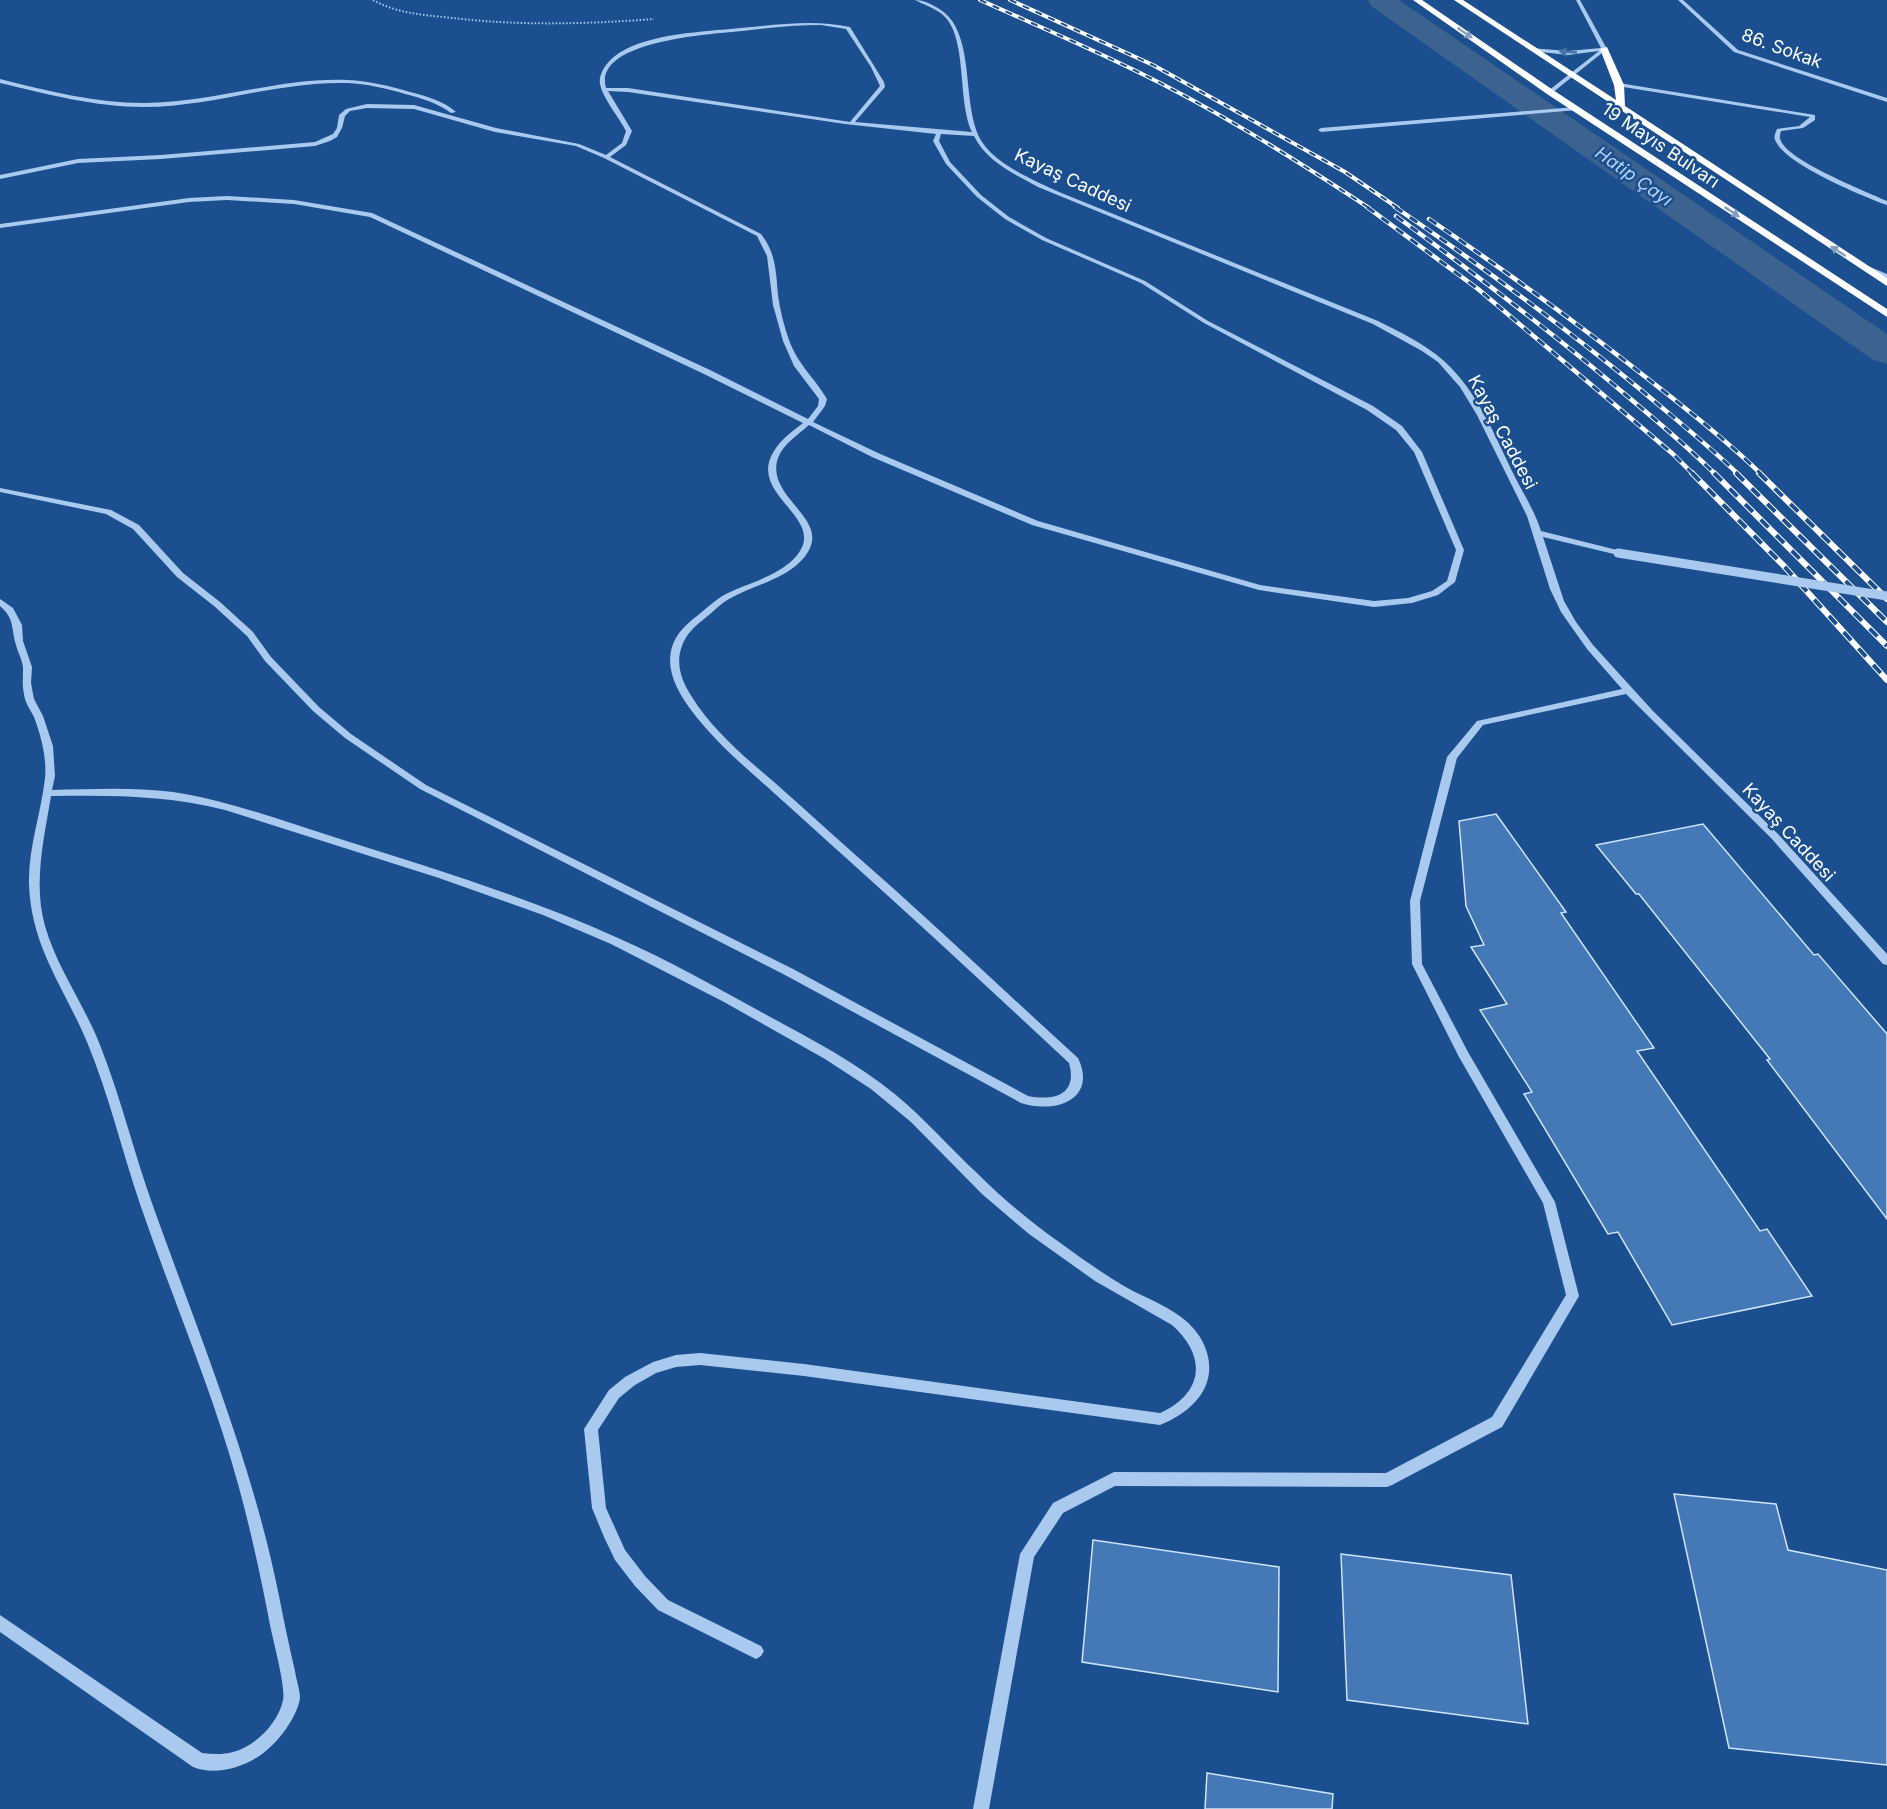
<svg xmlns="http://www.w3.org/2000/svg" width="1887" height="1809" font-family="Inter,sans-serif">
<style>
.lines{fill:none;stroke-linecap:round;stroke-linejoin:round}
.river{fill:#3c6290;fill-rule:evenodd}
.building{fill:#4478b7;stroke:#cfe3fa;stroke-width:1.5}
.path{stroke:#a9c9ee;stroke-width:2;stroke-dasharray:1.5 2;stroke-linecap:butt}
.minor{fill:#a9c9ee;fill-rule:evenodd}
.highway{fill:#fff;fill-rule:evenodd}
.rail-far2-casing{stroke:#fff;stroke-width:4}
.rail-far1-casing{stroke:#fff;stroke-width:4.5}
.rail-casing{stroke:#fff;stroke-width:6}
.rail-far2{stroke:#1b4f8f;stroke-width:2;stroke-dasharray:7;stroke-linecap:butt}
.rail-far1{stroke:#1b4f8f;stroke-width:3;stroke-dasharray:9;stroke-linecap:butt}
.rail{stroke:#1b4f8f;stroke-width:4;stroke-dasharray:11;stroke-linecap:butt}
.minor-bridge{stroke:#a9c9ee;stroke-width:9}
.oneway{fill:#829ec1}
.oneway2{fill:#4674ac}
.labels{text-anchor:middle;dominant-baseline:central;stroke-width:5;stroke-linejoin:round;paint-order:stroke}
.far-street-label{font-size:18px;fill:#fff;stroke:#1b4f8f}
.far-water-label{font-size:18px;font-style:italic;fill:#b5d3f5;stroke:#1b4f8f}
</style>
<rect width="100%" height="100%" fill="#1b4f8f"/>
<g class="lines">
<!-- river -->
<polygon class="river" points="1368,0 1399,0 1887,334 1887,364 1873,360 1371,6"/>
</g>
<!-- building -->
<g class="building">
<polygon points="1496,814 1566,912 1561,913 1654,1048 1637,1051 1760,1231 1767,1229 1812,1296 1672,1325 1618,1232 1608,1234 1524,1094 1532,1092 1480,1010 1507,1004 1471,947 1484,945 1466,906 1459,821"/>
<polygon points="1703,824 1814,955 1818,954 1887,1034 1887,1219 1767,1060 1770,1059 1639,894 1636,894 1596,845"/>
<polygon points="1674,1494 1776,1504 1788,1550 1887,1570 1887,1765 1729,1748"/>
<polygon points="1093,1540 1279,1567 1278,1692 1082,1662"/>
<polygon points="1341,1554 1511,1575 1528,1724 1347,1700"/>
<polygon points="1207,1773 1333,1794 1332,1809 1205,1809"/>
</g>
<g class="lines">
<!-- path -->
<path class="path" d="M 373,0 C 398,14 425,15 453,18 C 520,26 587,24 654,19"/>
<!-- minor -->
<g class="minor">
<path d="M 915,0 C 923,0 929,3 936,7 C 979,29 959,104 982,142 C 997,165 1035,181 1059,192 L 1378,321 C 1400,332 1425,344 1444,361 C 1476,390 1493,431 1511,469 C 1521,490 1534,509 1541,531 L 1621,551 L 1622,553 L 1618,555 L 1543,537 L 1564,601 L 1576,622 L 1593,645 L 1653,711 L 1778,834 L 1887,954 L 1887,965 L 1883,964 L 1771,838 L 1626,694 L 1483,725 L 1457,758 L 1420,901 L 1422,964 L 1468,1052 L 1555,1202 L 1579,1296 L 1502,1427 L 1392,1485 L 1387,1487 L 1115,1486 L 1063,1513 L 1034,1557 L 989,1809 L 973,1809 L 1020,1554 L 1053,1503 L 1114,1472 L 1386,1473 L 1492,1417 L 1566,1295 L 1543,1203 L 1459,1057 L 1412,964 L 1410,901 L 1447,757 L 1477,721 L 1622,689 L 1587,649 L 1561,612 L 1550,589 L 1527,516 L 1477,415 L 1460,387 L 1438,362 L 1422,351 L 1373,324 L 1038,187 C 1014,174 986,161 974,136 L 941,134 L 939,141 L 950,162 L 981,195 L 1009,217 L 1046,238 L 1145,281 L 1208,321 L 1373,406 L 1402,426 L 1422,452 L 1464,550 L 1455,582 L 1438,595 L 1412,603 L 1374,607 L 1259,590 L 1032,525 L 872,457 L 809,425 C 799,434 783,444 778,458 C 765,496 827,517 809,550 C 794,578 755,584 729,599 C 720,604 713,612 704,619 C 695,626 686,634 682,646 C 675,664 682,682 692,697 C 715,734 751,762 783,790 C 806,810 828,831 851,851 C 928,918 1002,989 1078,1058 C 1098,1100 1054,1114 1021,1103 L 785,975 L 420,789 L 345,738 L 313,711 L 265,661 L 247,636 L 214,606 L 177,577 L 133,529 L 106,514 L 0,492 L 0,488 L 111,510 L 139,525 L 183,573 L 220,602 L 253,632 L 271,657 L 319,707 L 351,734 L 426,785 L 793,969 L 1028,1096 C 1054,1101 1078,1095 1069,1063 C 995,994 921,925 845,857 C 821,836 798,814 774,793 C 745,767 715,742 691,710 C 678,692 665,670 672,647 C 676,634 686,624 697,616 C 707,608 715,600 726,594 C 749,582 785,575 800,551 C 822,516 747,493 774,451 C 781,439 793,431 803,423 L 704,374 L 370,217 L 294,204 L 227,200 L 189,202 L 0,228 L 0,224 L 189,198 L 227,196 L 294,200 L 372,213 L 710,370 L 808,419 L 818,406 L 819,399 L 794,366 L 783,341 L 773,305 L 767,256 L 757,236 L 604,158 L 576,146 L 495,132 L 414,109 L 367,108 L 350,111 L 345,116 L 342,128 L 337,137 L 330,141 L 315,146 L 161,159 L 78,163 L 0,179 L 0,175 L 78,159 L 161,155 L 315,142 L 333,134 L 337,128 L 339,115 L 346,109 L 367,104 L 414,105 L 496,128 L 579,144 L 606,155 L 622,143 L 626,131 C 620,118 597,92 600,78 C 602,68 610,59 619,53 C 651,33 703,32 740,28 C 777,25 813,19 850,27 L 884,82 L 885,87 L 855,122 L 972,132 C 957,101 968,37 943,15 C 935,8 924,5 915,0 ZM 821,25 L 846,29 L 871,67 L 880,86 L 850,122 L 628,88 L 606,88 C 592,40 714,34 742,31 C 769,28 794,25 821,25 ZM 608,91 L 628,92 L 845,124 L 936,134 L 933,141 L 946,164 L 977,197 L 1005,219 L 1042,240 L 1141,283 L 1204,323 L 1367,410 L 1396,430 L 1414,452 L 1456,550 L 1447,581 L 1432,591 L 1408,598 L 1374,601 L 1260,585 L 1038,521 L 878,453 L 813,422 L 825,406 L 827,399 C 814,377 798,365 789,340 C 784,326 780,310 778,295 C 776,272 776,253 761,234 L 610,157 L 626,145 L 632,131 Z"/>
<polygon points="1576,0 1580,0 1607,49 1552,93 1548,93 1548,91 1599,51 1568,55 1532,51 1530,48 1568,51 1601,48"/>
<polygon points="1678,0 1683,0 1738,50 1887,98 1887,102 1734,52"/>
<path d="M 0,79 C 47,91 95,103 144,103 C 213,103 279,77 348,80 C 369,81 390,86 410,92 C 426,96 444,101 456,112 L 451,113 C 438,103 421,98 405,94 C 386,88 367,84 347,83 C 278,81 212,107 144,107 C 95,107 47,94 0,83 Z"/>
<path d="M 1619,83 L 1815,115 L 1815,120 L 1803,128 L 1781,131 C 1780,135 1779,137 1781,141 C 1789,161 1865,191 1887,201 L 1887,205 C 1862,196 1788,165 1776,142 C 1773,137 1775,134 1777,129 L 1799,126 L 1810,117 L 1617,86 Z"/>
<polygon points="1576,107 1578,110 1321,132 1318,130 1321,128"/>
<polygon points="1868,266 1887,274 1887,278 1866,269 1865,268"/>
<path d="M 0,599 L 13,608 L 22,625 L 23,641 L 32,667 L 31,683 L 34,699 L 43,716 L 53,746 L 55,776 L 52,790 C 93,789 133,787 173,792 C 230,801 283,821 337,838 C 432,868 527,897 618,938 C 668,960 716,987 763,1013 C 809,1038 856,1062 896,1095 C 925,1119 950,1148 978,1174 C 1003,1199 1031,1222 1059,1242 C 1081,1258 1102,1273 1124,1286 C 1150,1301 1183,1310 1200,1337 C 1224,1378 1198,1410 1160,1425 L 804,1376 L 700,1365 L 676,1367 L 656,1373 L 635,1385 L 619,1398 L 598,1430 L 606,1508 L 625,1550 L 645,1576 L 668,1600 L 761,1646 L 764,1651 L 761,1656 L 756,1659 L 658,1610 L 635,1586 L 615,1560 L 604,1537 L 592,1508 L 584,1429 L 609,1390 L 625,1377 L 653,1362 L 676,1355 L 700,1353 L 804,1364 L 1160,1413 C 1204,1393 1207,1356 1172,1325 L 1095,1281 L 1029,1234 L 982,1194 L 911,1122 L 871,1089 L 825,1059 L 724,1002 L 611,944 L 543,915 L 439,878 L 225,810 C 166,795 112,795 51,796 C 44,839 33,883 45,926 C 57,968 84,1004 100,1045 C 121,1098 134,1153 153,1206 C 199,1335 252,1461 279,1596 C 284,1621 289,1646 295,1671 C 296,1679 300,1690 300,1698 C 297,1719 274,1748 256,1758 C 238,1769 213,1775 193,1767 L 0,1632 L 0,1615 L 202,1753 C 212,1754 222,1755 233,1752 C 255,1747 279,1722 283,1700 C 286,1688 273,1640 270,1625 C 261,1578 251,1531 238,1484 C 212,1389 172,1298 140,1204 C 122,1151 109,1095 87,1042 C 64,987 31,947 29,884 C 28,848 41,814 45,778 C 47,758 41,736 34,717 C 30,709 25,703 24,694 C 22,685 23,678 23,669 C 23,661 18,653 16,645 C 11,629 15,619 0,606 Z"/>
</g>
<!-- highway -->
<g class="highway">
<polygon points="1413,0 1422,0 1553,90 1887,309 1887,317 1547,94"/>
<polygon points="1454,0 1463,0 1616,100 1614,85 1600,49 1607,47 1624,85 1625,106 1887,278 1887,286"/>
</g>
<defs>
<g id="rail-far2">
<path d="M 980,0 C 1031,23 1083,45 1134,70 C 1215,109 1293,158 1369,208"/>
<polyline points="1010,0 1153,65 1345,172 1398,208"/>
</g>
<g id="rail-far1">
<polyline points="1367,207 1478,289 1673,454 1693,474"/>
<path d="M 1395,207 C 1480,265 1562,325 1641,390 C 1674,418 1707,444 1738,474"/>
<path d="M 1396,216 C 1475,274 1552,332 1627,396 C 1657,421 1687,446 1715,474"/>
<path d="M 1429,219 C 1507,272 1583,327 1657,386 C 1693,414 1728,442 1761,474"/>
</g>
<g id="rail">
<polyline points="1692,473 1783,565 1887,680"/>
<polyline points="1714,473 1887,646"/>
<polyline points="1736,473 1887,622"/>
<polyline points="1759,473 1887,599"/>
</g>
</defs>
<!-- rail-far2 casing -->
<use href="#rail-far2" class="rail-far2-casing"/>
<!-- rail-far1 casing -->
<use href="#rail-far1" class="rail-far1-casing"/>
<!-- rail casing -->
<use href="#rail" class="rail-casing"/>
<!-- rail-far2 -->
<use href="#rail-far2" class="rail-far2"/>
<!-- rail-far1 -->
<use href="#rail-far1" class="rail-far1"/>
<!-- rail -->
<use href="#rail" class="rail"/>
<!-- minor-bridge -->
<polyline class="minor-bridge" points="1618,553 1887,596"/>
</g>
<!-- one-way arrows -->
<defs><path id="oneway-solid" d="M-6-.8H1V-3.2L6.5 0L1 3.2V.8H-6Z" transform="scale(1.5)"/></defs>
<g class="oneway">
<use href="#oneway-solid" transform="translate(1465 33) rotate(35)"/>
<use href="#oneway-solid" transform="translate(1732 212) rotate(34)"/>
<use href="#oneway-solid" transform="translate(1838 251) rotate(-147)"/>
</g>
<use class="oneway2" href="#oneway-solid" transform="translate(1568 52) rotate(-177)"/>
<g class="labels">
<!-- far-street labels -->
<g class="far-street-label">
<text transform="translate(1782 48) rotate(20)">86. Sokak</text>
<text transform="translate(1661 145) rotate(34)">19 Mayıs Bulvarı</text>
<text transform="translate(1073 180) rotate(25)">Kayaş Caddesi</text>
<text transform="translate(1503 432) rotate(62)">Kayaş Caddesi</text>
<text transform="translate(1789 832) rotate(47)">Kayaş Caddesi</text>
</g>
<!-- far-water labels -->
<g class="far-water-label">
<text transform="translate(1634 176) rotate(35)">Hatip Çayı</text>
</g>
</g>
</svg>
